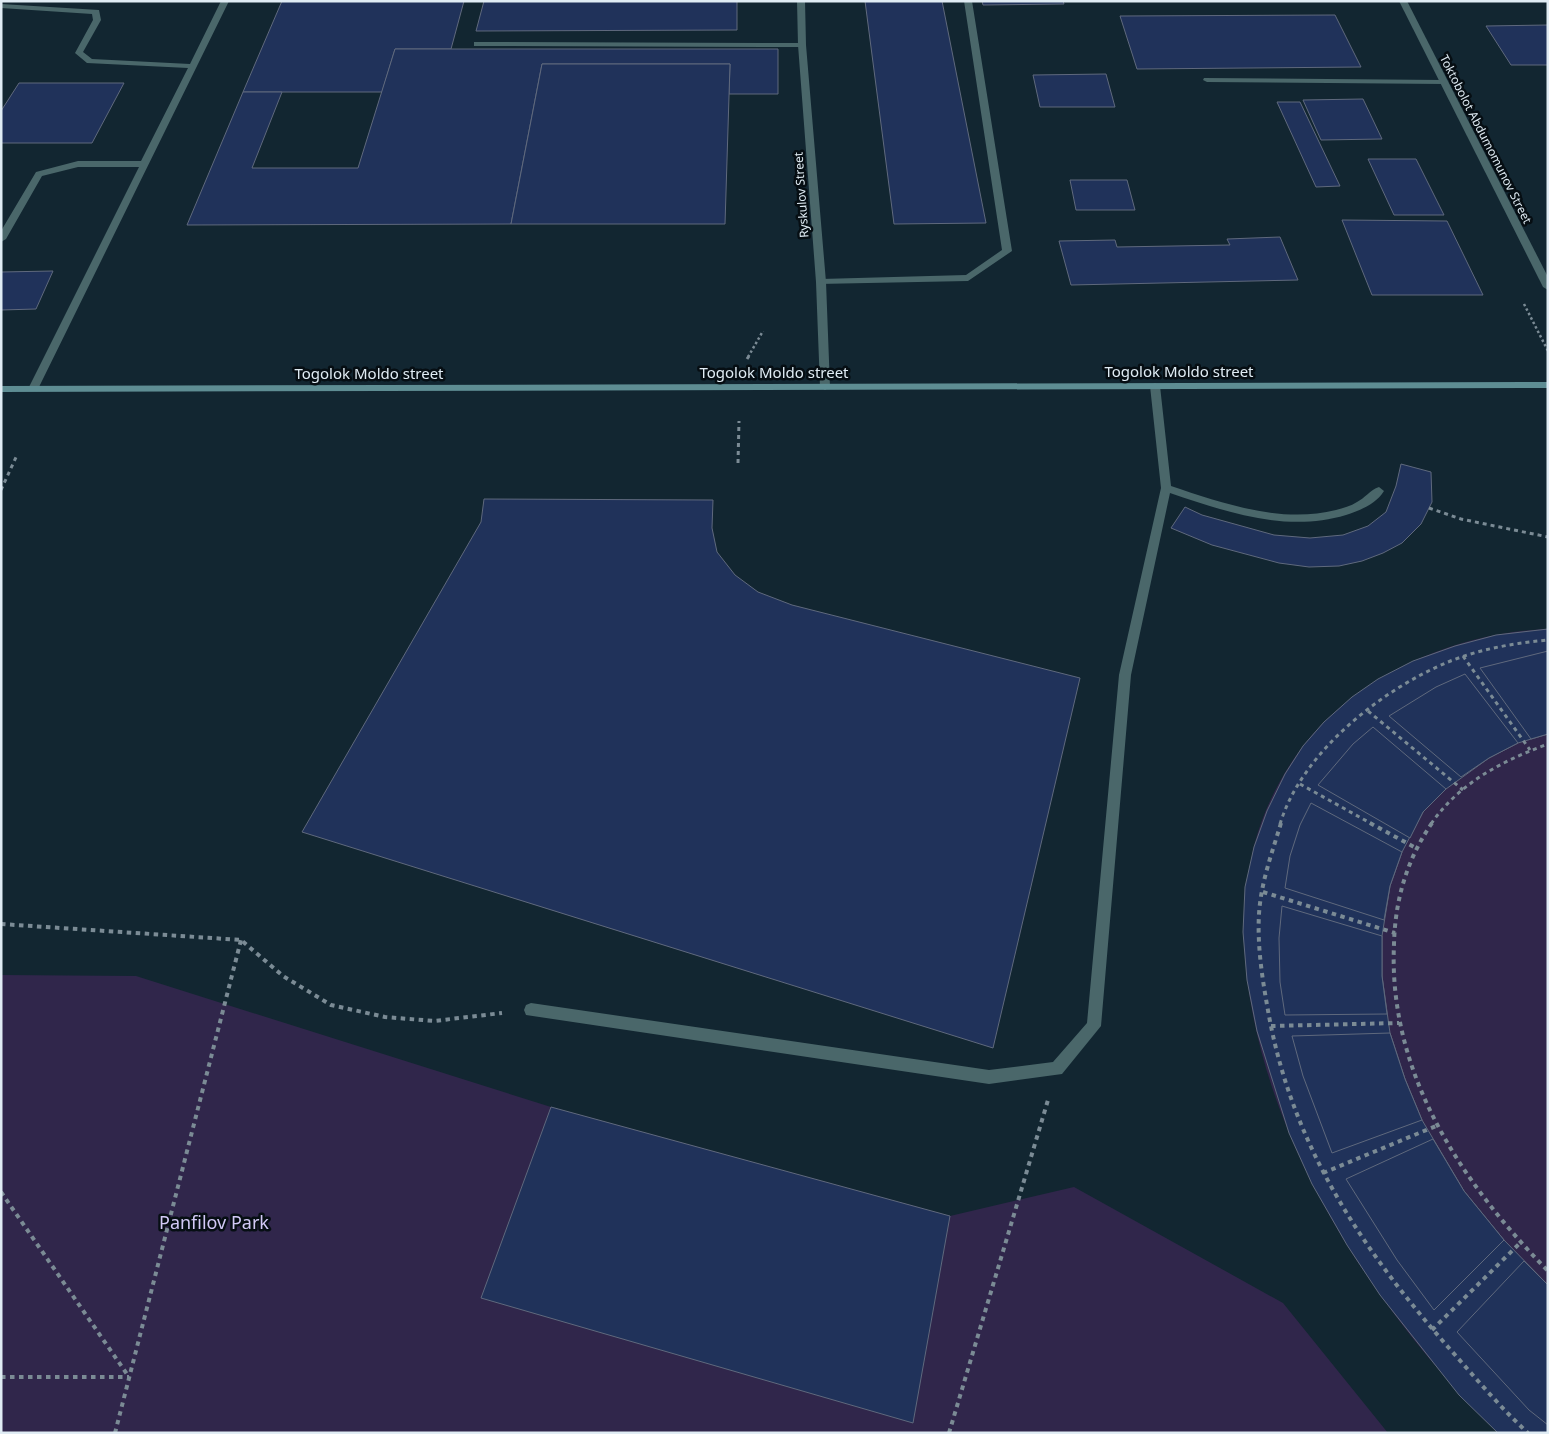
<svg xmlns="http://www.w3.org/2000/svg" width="1549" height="1434" font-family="'Noto Sans',sans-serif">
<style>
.green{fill:#30264b}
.building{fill:#20325a;stroke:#5f697d}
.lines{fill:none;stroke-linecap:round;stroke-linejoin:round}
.path-far2{stroke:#7b8b95;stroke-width:2.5;stroke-dasharray:2.5 2.5;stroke-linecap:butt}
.path-far1{stroke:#7b8b95;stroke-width:3;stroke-dasharray:4 4;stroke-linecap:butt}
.path{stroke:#7b8b95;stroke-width:4;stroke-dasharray:4.5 4.5;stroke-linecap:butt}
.service{fill:#4a676a;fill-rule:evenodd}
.minor{fill:#4a676a;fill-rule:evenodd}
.tertiary{fill:#4a676a;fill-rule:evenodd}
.secondary{fill:#5e8d93;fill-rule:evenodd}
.labels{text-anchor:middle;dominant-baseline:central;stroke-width:5;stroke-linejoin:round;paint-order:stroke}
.far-street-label{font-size:12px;fill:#e0ecf4;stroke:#060e13}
.street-label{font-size:15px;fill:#e0ecf4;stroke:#060e13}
.near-park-label{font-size:18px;fill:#d2c9f6;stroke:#060e13}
</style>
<rect width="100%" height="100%" fill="#122631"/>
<!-- green -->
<g class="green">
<path d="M 1548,629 L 1548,1433 L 1498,1433 C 1369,1306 1249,1121 1244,935 C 1243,918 1247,900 1250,883 C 1251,871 1251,858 1254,846 C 1267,796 1296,746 1335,712 C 1393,661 1471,632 1548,629 Z"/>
<polygon points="1,975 136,976 551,1107 950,1216 1074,1187 1283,1303 1388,1433 1,1433"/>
</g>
<!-- building -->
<g class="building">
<polygon points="282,1 464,1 451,49 395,49 382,92 243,92"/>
<polygon points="484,1 737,1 737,30 476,31"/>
<polygon points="865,1 942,1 986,223 894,224"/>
<polygon points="982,1 1063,1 1064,4 983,5"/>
<polygon points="1335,15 1361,67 1137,69 1120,16"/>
<polygon points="1548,25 1548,65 1511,65 1486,26"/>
<polygon points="395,49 778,49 778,94 729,94 730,64 542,64 511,224 187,225 243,92 282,92 252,168 358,168"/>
<polygon points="542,64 730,64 725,224 511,224"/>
<polygon points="1106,74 1115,107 1040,107 1033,75"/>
<polygon points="19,83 124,83 92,143 1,143 1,111"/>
<polygon points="1363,99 1382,139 1321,140 1303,100"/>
<polygon points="1277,102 1300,102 1340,186 1316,187"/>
<polygon points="1368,159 1416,159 1444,215 1394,215"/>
<polygon points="1070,180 1127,180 1135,210 1076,210"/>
<polygon points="1342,220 1447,221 1483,295 1372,295"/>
<polygon points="1280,237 1298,280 1071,285 1059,241 1115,240 1117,247 1230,245 1227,239"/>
<polygon points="53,271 36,309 1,310 1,272"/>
<polygon points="1401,464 1431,472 1432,502 1421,524 1402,543 1383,553 1362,561 1339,566 1309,567 1279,563 1212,545 1171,528 1185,507 1202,515 1274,535 1310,538 1343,535 1368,526 1386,512 1396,486"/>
<polygon points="484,499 713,500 712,528 717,552 735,575 758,592 792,605 1080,678 993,1048 302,832 481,522"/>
<polygon points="1548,629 1548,734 1518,743 1489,758 1446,789 1423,812 1402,852 1390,886 1382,936 1382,976 1390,1033 1405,1079 1422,1120 1464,1191 1504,1240 1548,1285 1548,1433 1498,1433 1459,1395 1380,1295 1347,1245 1312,1184 1289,1133 1257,1031 1247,980 1243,932 1245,887 1254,847 1267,811 1285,774 1303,746 1324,722 1352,697 1378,679 1413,661 1455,646 1496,635"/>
<polygon points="1548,651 1548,734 1531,739 1480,668"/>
<polygon points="1465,674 1518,743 1489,758 1461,777 1389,716 1436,687"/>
<polygon points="1373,727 1446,789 1423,812 1410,838 1318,785 1353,744"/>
<polygon points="1311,803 1402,852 1390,886 1384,920 1285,888 1290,856 1300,825"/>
<polygon points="1282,906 1382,936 1382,976 1387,1014 1285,1015 1280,982 1279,938"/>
<polygon points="1390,1033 1405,1079 1422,1120 1332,1153 1303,1076 1292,1036"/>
<polygon points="551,1107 950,1216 913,1423 481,1298"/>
<polygon points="1433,1139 1464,1191 1504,1240 1434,1310 1397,1260 1346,1179"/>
<polygon points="1524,1261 1548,1285 1548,1425 1529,1410 1457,1332"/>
</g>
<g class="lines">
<!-- path-far2 -->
<g class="path-far2">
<polyline points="1524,304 1548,351"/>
<polyline points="748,357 763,331"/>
</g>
<!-- path-far1 -->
<g class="path-far1">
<polyline points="747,359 749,356"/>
<polyline points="738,463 739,421"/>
<polyline points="1,490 17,455"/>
<polyline points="1429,508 1461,519 1548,537"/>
<polyline points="1463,656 1530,750"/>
<polyline points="1368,711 1463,790"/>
<polyline points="1300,784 1372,824"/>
<path d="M 1280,824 C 1302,752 1381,690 1448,662 C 1480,649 1514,643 1548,640"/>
<path d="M 1431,824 C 1459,783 1502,761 1548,744"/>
</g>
<!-- path -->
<g class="path">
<path d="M 1281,823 C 1272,853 1261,882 1259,914 C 1257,948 1263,983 1269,1016 C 1294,1151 1366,1255 1456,1356 C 1479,1382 1502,1409 1528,1433"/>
<polyline points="1370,823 1416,848"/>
<path d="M 1432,823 C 1407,859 1395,900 1394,944 C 1388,1073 1461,1182 1548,1271"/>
<polyline points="1263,892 1395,933"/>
<polyline points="1,924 241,940 283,976 331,1005 385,1017 434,1021 502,1013"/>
<polyline points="1271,1026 1399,1023"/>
<polyline points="1323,1173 1436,1126"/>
<polyline points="1,1192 129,1377"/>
<polyline points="1432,1330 1520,1243"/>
<polyline points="1,1377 129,1377"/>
<polyline points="115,1433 241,940"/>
<polyline points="949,1433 1048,1100"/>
</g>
<!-- service -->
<g class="service">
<polygon points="221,1 229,1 38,389 37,391 29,391 28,389 139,167 78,167 42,176 6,239 1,242 1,231 36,172 78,161 141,161 188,68 87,63 75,53 93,20 92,14 1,8 1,4 99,10 101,20 83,52 92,59 190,64"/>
<polygon points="964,1 972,1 1012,251 968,281 818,284 816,282 821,279 966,275 1002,250"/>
<polygon points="474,42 802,43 806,45 802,47 477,46 474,46"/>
<polygon points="1204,78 1444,80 1448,82 1444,84 1207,82 1203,80"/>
<path d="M 1155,383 L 1160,386 L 1171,486 C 1222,503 1281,524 1336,510 C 1343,508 1351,506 1357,502 C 1365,498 1370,490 1379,487 L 1384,491 C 1376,504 1361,510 1346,515 C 1287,533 1226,512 1170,493 L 1131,675 L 1101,1026 L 1062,1074 L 989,1084 L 526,1015 L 524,1010 L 526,1005 L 531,1003 L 989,1070 L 1053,1062 L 1087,1023 L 1119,675 L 1161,488 L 1150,386 Z"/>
</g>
<!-- minor -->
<polygon class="minor" points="1399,1 1407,1 1548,277 1548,290 1543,287"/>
<!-- tertiary -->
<polygon class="tertiary" points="797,1 805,1 806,45 826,282 830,387 825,390 820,387 816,282 798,45"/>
<!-- secondary -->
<polygon class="secondary" points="1548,382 1548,388 1,392 1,386"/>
</g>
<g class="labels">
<!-- far-street labels -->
<g class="far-street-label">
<text transform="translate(1486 139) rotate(63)">Toktobolot Abdumomunov Street</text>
<text transform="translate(801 195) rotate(-94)">Ryskulov Street</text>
</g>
<!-- street labels -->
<g class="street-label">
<text x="1179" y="371">Togolok Moldo street</text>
<text x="774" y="372">Togolok Moldo street</text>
<text x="369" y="373">Togolok Moldo street</text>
</g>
<!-- near-park labels -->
<g class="near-park-label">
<text x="214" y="1222">Panfilov Park</text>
</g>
</g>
<!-- border -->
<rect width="1549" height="1434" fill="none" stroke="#e0ecf4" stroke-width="5"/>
</svg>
